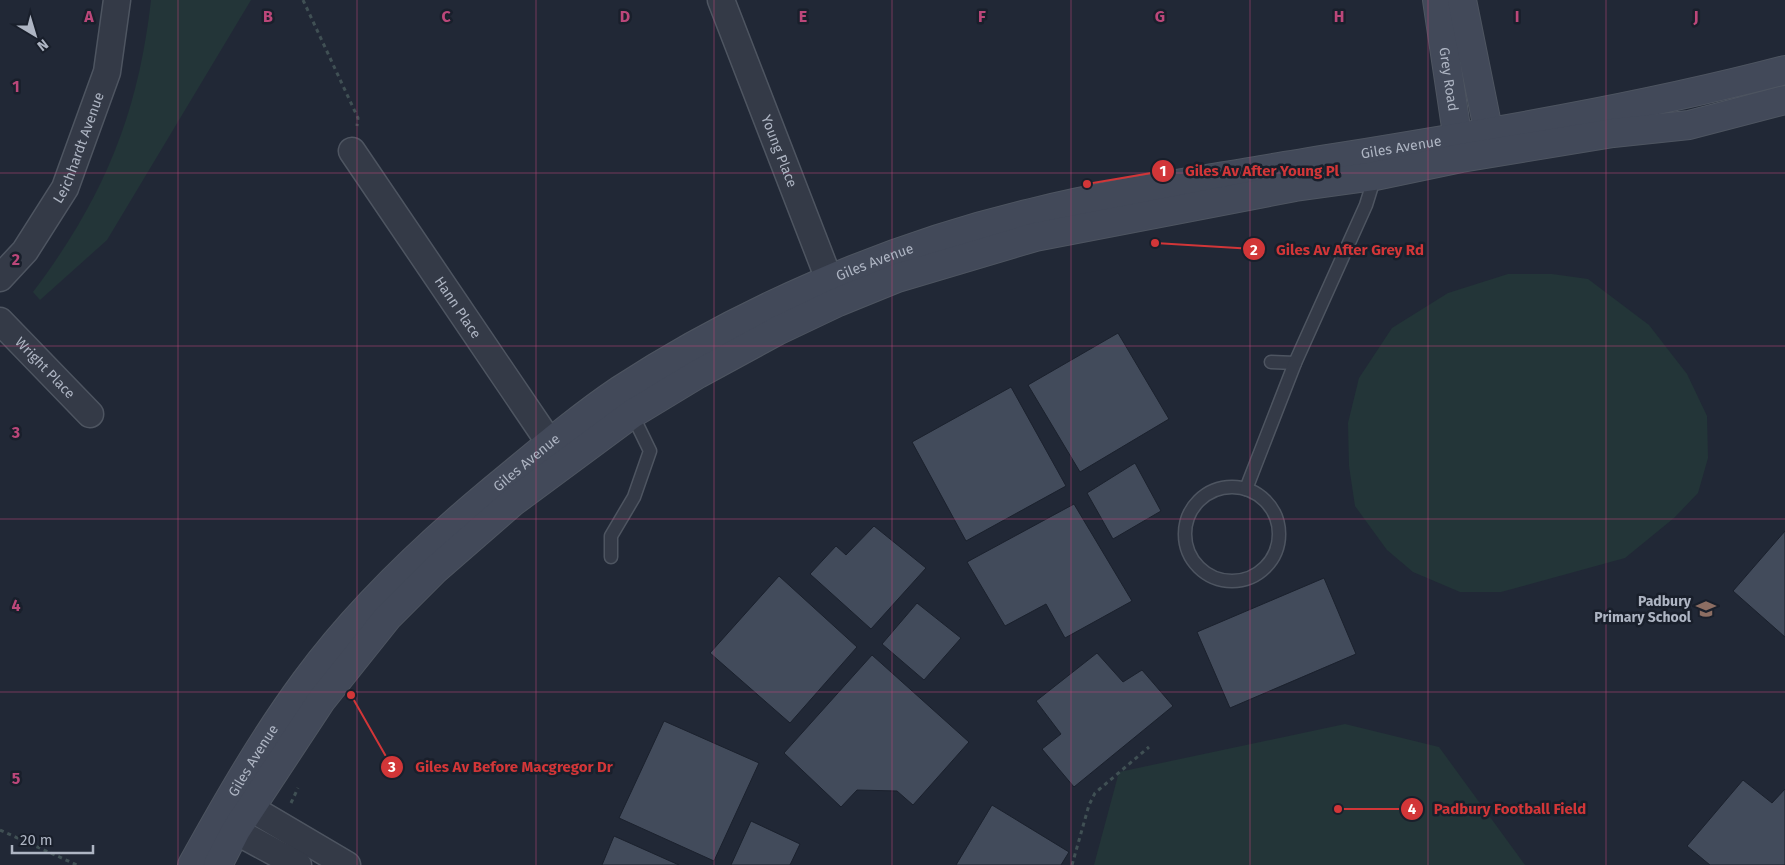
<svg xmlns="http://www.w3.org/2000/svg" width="1785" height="865" font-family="'Fira Sans',sans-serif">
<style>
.green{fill:#233538}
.building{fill:#424b5b;stroke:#1b212d}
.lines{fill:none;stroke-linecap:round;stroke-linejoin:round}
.lane-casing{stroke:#4e5561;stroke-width:15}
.street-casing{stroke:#4e5561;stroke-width:29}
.secondary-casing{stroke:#4e5561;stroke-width:30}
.path{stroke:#405054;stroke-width:3;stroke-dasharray:4 4;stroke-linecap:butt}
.lane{stroke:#343a47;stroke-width:12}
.street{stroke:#343a47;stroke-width:26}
.secondary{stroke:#424959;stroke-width:28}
.grid{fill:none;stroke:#bc477a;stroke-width:1;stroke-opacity:0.55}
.labels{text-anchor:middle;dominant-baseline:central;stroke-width:5;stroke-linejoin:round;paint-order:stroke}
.street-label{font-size:14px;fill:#aeb5c3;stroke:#191f2b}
.poi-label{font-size:14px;font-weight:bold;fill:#aeb5c3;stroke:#191f2b;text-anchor:end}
.grid-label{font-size:16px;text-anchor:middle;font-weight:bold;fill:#bc477a;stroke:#191f2b;stroke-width:5;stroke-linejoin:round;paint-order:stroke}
.leader{fill:none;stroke:#d23638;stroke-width:2}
.callout-dot{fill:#d23638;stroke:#191f2b;stroke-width:2}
.mark-label{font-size:15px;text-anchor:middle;font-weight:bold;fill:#fff}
.callout-label{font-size:15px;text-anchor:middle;font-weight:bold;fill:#d23638;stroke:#191f2b;stroke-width:5;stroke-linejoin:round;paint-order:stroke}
</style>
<rect width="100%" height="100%" fill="#212836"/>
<!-- green -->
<g class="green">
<path d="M 151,0 L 251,0 L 107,240 L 40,300 L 33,292 C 103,199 138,116 151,0 Z"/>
<polygon points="1508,274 1552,274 1588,279 1649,325 1687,374 1707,416 1708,458 1698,493 1674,518 1625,558 1501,592 1460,592 1413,572 1387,550 1355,506 1349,466 1348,423 1359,378 1392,328 1448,293"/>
<polygon points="1345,724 1439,747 1525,865 1094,865 1119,772"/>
</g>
<!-- building -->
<g class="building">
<polygon points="1118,333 1169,419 1080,472 1028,385"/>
<polygon points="1011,387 1066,486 966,541 912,442"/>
<polygon points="1135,463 1161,511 1113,539 1087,493"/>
<polygon points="1074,504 1132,601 1065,638 1046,604 1005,626 967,562"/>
<polygon points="874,526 926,568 871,629 810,574 836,546 846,555"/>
<polygon points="1785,531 1785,637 1733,591"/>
<polygon points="779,576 857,647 790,723 710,653"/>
<polygon points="1324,578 1356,654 1230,708 1197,632"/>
<polygon points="917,603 961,638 924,680 882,644"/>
<polygon points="1097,653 1123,682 1142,670 1173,706 1074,787 1042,749 1061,734 1036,701"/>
<polygon points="872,655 969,742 913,805 897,791 857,790 841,807 784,753"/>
<polygon points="664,721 759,763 714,861 619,818"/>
<polygon points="1743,780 1772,803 1785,789 1785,865 1710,865 1687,846"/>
<polygon points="992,805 1069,852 1061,865 956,865"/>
<polygon points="751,821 800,844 790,865 731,865"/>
<polygon points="614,836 679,865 602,865"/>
</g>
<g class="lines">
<defs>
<g id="lane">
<polyline points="1271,362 1295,363"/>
<circle cx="1232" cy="534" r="47"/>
<polyline points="1246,489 1295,363 1366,205 1375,176"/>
<polyline points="611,557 611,536 634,497 650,451 632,414"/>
</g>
<g id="street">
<path id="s1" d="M 721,0 L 837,300"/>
<path id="s2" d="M 352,151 L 562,461"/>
<path id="s3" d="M 0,278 L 25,251 L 65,188 L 107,72 L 117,0"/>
<path id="s4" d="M 0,321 L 90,414"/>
<polyline points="232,797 347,865"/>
<polyline points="217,821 298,865"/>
</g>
<g id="secondary">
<path id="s5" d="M 1437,0 L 1460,154"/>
<polyline points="1462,0 1492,149"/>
<path id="s6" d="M 192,865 C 227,802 263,739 305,682 C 356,612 421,550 488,494 C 531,459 574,421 620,390 C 741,311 890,246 1031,213 C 1107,194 1184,183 1261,170 C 1436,141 1613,115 1785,70"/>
<polyline points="218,865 236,830 321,701 388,617 435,570 513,502 632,414 698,374 777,331 838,302 897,278 1035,237 1295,187 1375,176 1461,158 1613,133 1689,125 1785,100"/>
</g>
</defs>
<!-- lane casing -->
<use href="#lane" class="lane-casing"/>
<!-- street casing -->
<use href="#street" class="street-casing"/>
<!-- secondary casing -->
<use href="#secondary" class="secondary-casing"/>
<!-- path -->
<g class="path">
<polyline points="303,0 358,118 357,126"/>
<polyline points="291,803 298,788"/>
<polyline points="0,830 77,865"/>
<polyline points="1072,865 1089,805 1095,793 1149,747"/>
</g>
<!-- lane -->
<use href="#lane" class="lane"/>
<!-- street -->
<use href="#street" class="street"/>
<!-- secondary -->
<use href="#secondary" class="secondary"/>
</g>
<!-- grid -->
<path class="grid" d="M 178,0 L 178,865M 357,0 L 357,865M 536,0 L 536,865M 714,0 L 714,865M 892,0 L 892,865M 1071,0 L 1071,865M 1250,0 L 1250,865M 1428,0 L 1428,865M 1606,0 L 1606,865M 0,173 L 1785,173M 0,346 L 1785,346M 0,519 L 1785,519M 0,692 L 1785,692"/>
<!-- icons -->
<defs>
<symbol id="school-bare" viewBox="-9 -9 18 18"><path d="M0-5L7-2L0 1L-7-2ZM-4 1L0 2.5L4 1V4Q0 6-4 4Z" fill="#8d6e63" stroke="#191f2b" stroke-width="2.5" paint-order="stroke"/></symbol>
</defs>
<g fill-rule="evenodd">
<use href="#school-bare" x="1692" y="595" width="28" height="28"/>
</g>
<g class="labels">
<!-- street labels -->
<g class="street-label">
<text stroke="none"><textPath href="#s5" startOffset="80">Grey Road</textPath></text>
<text stroke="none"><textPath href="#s6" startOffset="1472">Giles Avenue</textPath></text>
<text stroke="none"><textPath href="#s3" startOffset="154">Leichhardt Avenue</textPath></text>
<text stroke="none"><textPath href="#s1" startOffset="162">Young Place</textPath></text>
<text stroke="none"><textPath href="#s6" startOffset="932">Giles Avenue</textPath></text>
<text stroke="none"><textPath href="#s2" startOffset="189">Hann Place</textPath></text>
<text stroke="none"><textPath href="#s4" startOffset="65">Wright Place</textPath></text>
<text stroke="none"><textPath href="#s6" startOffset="528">Giles Avenue</textPath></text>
<text stroke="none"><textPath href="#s6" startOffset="121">Giles Avenue</textPath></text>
</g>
<!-- poi labels -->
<g class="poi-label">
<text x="1691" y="601">Padbury<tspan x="1691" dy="16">Primary School</tspan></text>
</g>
</g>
<g class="grid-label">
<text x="89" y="22">A</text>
<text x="268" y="22">B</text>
<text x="446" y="22">C</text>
<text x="625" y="22">D</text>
<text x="803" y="22">E</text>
<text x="982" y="22">F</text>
<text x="1160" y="22">G</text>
<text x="1339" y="22">H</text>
<text x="1517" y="22">I</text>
<text x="1696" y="22">J</text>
<text x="16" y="92">1</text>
<text x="16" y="265">2</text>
<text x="16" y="438">3</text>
<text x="16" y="611">4</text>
<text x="16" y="784">5</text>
</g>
<!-- callouts -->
<path class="leader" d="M1087 184L1163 171M1155 243L1254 249M351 695L392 767M1338 809L1412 809"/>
<g class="callout-dot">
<circle cx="1087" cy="184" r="5"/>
<circle cx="1155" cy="243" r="5"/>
<circle cx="351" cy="695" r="5"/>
<circle cx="1338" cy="809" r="5"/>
<circle cx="1163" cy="171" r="12"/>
<circle cx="1254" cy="249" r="12"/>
<circle cx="392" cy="767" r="12"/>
<circle cx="1412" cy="809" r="12"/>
</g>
<g class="mark-label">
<text x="1163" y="176">1</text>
<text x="1254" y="255">2</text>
<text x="392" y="772">3</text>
<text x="1412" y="814">4</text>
</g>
<g class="callout-label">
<text x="1262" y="176">Giles Av After Young Pl</text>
<text x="1350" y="255">Giles Av After Grey Rd</text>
<text x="514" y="772">Giles Av Before Macgregor Dr</text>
<text x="1510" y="814">Padbury Football Field</text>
</g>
<!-- north arrow -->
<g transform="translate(35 35) rotate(142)" stroke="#191f2b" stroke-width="4" paint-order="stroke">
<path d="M0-4L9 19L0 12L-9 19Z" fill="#aeb5c3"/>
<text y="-8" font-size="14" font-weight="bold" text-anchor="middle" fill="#aeb5c3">N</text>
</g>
<!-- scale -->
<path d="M12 845v8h81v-8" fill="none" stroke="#aeb5c3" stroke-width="2.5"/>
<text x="20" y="845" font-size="15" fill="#aeb5c3" stroke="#191f2b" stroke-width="4" paint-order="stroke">20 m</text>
</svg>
